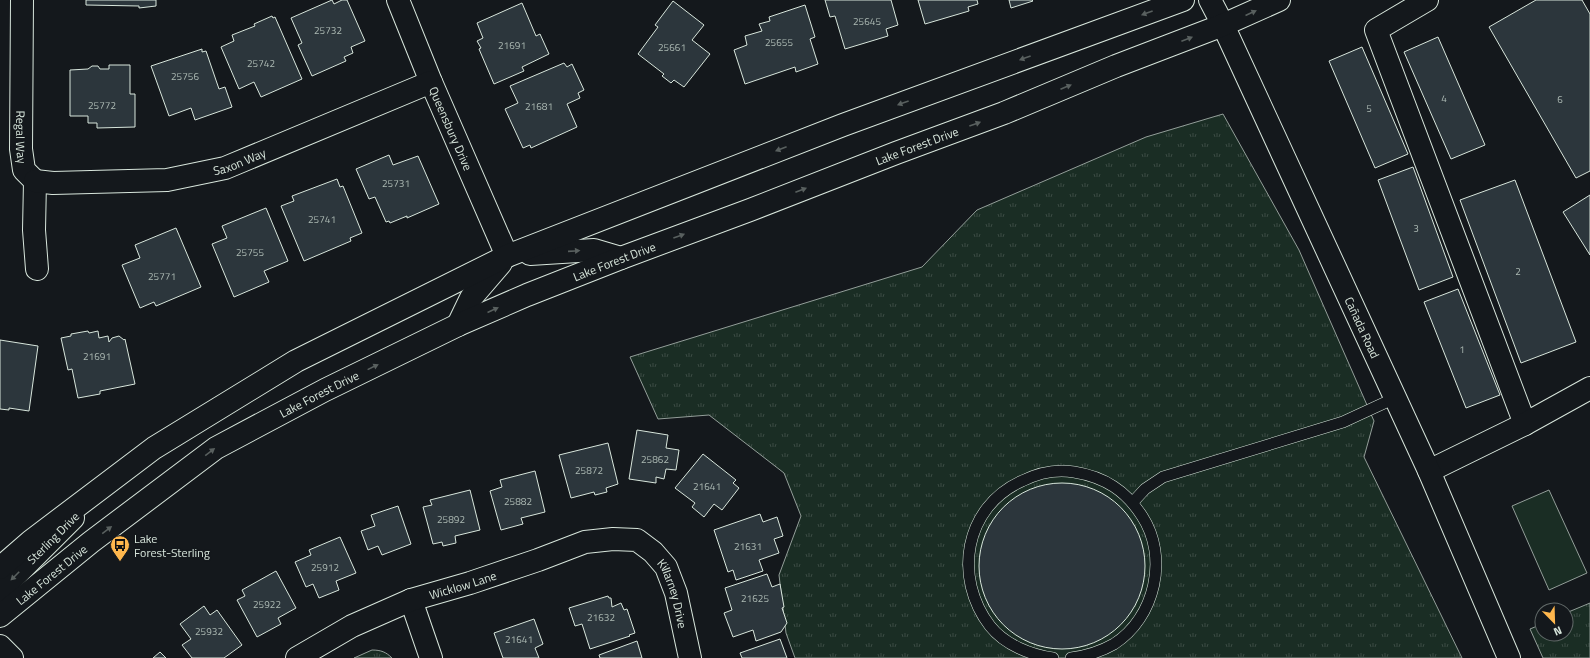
<svg xmlns="http://www.w3.org/2000/svg" width="1590" height="658" font-family="'Titillium Web',sans-serif">
<style>
.grass{fill:url(#grass-tufts);stroke:#939e99}
.pitch{fill:#1a2d24;stroke:#939e99}
.building{fill:#2c363c;stroke:#d8e6dc}
.lines{fill:none;stroke-linecap:round;stroke-linejoin:round}
.lane-casing{stroke:#d8e6dc;stroke-width:12}
.street-casing{stroke:#d8e6dc;stroke-width:24}
.secondary-casing{stroke:#d8e6dc;stroke-width:24}
.primary-casing{stroke:#d8e6dc;stroke-width:24}
.lane{stroke:#14181c;stroke-width:11}
.street{stroke:#14181c;stroke-width:22}
.secondary{stroke:#14181c;stroke-width:22}
.primary{stroke:#14181c;stroke-width:22}
.oneway{fill:#59605f}
.labels{text-anchor:middle;dominant-baseline:central;stroke-width:3;stroke-linejoin:round;paint-order:stroke}
.number-label{font-size:10px;fill:#adbab4}
.street-label{font-size:12px;fill:#d8e6dc;stroke:#14181c}
.poi-label{font-size:12px;fill:#d8e6dc;stroke:#14181c;text-anchor:start}
</style>
<defs>
<pattern id="grass-tufts" width="24" height="20" patternUnits="userSpaceOnUse"><rect width="24" height="20" fill="#1a2d24"/><path d="M3 7l-1-3M5 7V3M7 7l1-3M15 17l-1-3M17 17v-4M19 17l1-3" fill="none" stroke="#3b4b43"/></pattern>
</defs>
<rect width="100%" height="100%" fill="#14181c"/>
<!-- grass -->
<g class="grass">
<polygon points="1223,114 1299,250 1374,421 1364,457 1462,658 795,658 786,633 779,575 801,516 784,473 709,415 658,419 630,357 922,267 977,210 1146,137"/>
<polygon points="1590,603 1590,658 1543,658 1530,629 1542,624 1542,634 1566,634 1566,613"/>
<path d="M 372,650 C 381,650 386,652 392,658 L 354,658 Z"/>
</g>
<!-- pitch -->
<polygon class="pitch" points="1549,490 1587,573 1549,590 1512,506"/>
<!-- building -->
<g class="building">
<polygon points="86,0 156,0 156,6 139,8 139,6 86,5"/>
<polygon points="332,0 334,4 342,0 347,0 365,41 351,47 353,53 344,57 346,61 312,76 298,45 302,43 291,18"/>
<polygon points="825,0 891,0 898,25 886,29 888,36 845,49 835,16 830,17"/>
<polygon points="918,0 977,0 978,4 968,7 969,11 925,24"/>
<polygon points="1009,0 1032,0 1033,1 1011,8"/>
<polygon points="1536,0 1582,0 1590,14 1590,171 1576,178 1489,27"/>
<polygon points="673,1 704,25 692,40 710,54 684,87 674,80 671,83 662,76 664,74 638,54 658,27 655,25"/>
<polygon points="522,3 536,36 540,34 549,54 522,67 524,71 494,84 479,49 481,48 477,41 483,38 477,23"/>
<polygon points="805,5 815,37 810,39 818,64 796,72 795,67 745,84 734,50 747,45 745,36 762,31 759,24 770,21 769,17"/>
<polygon points="272,16 273,18 275,17 302,79 261,97 254,82 239,89 221,47 234,41 232,35 255,26 254,24"/>
<polygon points="1438,37 1485,145 1451,159 1404,52"/>
<polygon points="1362,47 1408,154 1375,168 1329,61"/>
<polygon points="202,49 202,52 206,51 219,89 225,87 232,107 195,120 191,108 169,116 151,66"/>
<polygon points="564,63 567,67 572,64 584,90 578,93 580,98 567,104 577,127 531,148 530,145 523,148 505,109 518,103 510,86"/>
<polygon points="109,65 130,65 130,94 135,94 135,127 97,128 97,123 88,123 88,116 70,116 70,70 88,69 92,66 98,66 100,69 109,69"/>
<polygon points="389,155 393,165 418,156 439,204 407,218 407,216 390,223 389,221 386,222 375,197 369,199 356,169"/>
<polygon points="1413,167 1453,277 1419,290 1378,180"/>
<polygon points="337,179 340,187 343,186 362,233 350,238 351,241 304,261 281,206 294,201 292,196"/>
<polygon points="1515,180 1576,342 1521,363 1460,200"/>
<polygon points="1590,195 1590,255 1563,212"/>
<polygon points="266,208 288,261 264,271 269,282 234,297 212,244 227,238 222,226"/>
<polygon points="176,228 201,287 156,306 154,302 140,308 122,265 140,258 135,245"/>
<polygon points="1458,289 1500,395 1466,408 1424,302"/>
<polygon points="88,331 89,333 98,331 99,338 108,336 109,342 112,338 119,336 124,340 125,339 135,384 100,391 100,394 78,398 72,369 68,370 61,338 71,336 71,334"/>
<polygon points="0,340 38,346 29,411 9,408 9,410 0,409"/>
<polygon points="637,430 668,435 666,448 679,450 676,470 666,469 664,479 656,477 656,483 629,479"/>
<polygon points="608,443 618,484 606,488 607,492 595,495 594,492 571,498 559,455"/>
<polygon points="703,454 736,480 733,483 739,488 722,510 714,504 704,517 692,507 695,503 675,488"/>
<polygon points="535,471 545,512 521,518 523,524 501,530 490,491 502,487 500,480"/>
<circle cx="1062" cy="566" r="83"/>
<polygon points="470,490 480,530 455,536 456,543 443,546 442,542 433,544 423,507 432,505 430,500"/>
<polygon points="398,506 411,544 382,555 378,546 368,550 361,531 375,526 371,515"/>
<polygon points="760,514 763,522 777,517 783,536 774,539 779,553 759,560 763,571 736,580 733,570 728,572 714,530"/>
<polygon points="340,537 356,573 336,581 339,590 319,598 313,584 306,587 295,562 311,555 309,550"/>
<polygon points="276,571 296,608 278,618 281,624 257,637 237,600 245,596 242,590"/>
<polygon points="767,574 772,587 780,584 784,607 782,608 787,623 781,632 756,641 753,630 733,637 724,613 732,610 725,588"/>
<polygon points="608,596 609,598 611,598 612,607 621,603 624,610 627,609 635,633 629,635 630,636 590,649 582,624 575,626 569,608"/>
<polygon points="204,606 210,615 217,610 242,645 224,658 192,658 182,645 191,639 180,624"/>
<polygon points="534,619 543,644 535,648 539,658 503,658 494,633"/>
<polygon points="780,639 787,658 742,658 740,653"/>
<polygon points="637,641 642,658 600,658 599,655"/>
<polygon points="160,652 166,658 153,658"/>
</g>
<g class="lines">
<defs>
<g id="lane">
<polyline points="1133,502 1145,489 1163,477 1343,422 1395,398"/>
<path d="M 1053,658 C 1031,655 1005,645 990,626 C 953,578 964,507 1022,481 C 1038,473 1056,469 1074,472 C 1105,477 1126,491 1142,516 C 1169,557 1155,618 1114,644 C 1100,652 1086,656 1071,658"/>
</g>
<g id="street">
<path id="s1" d="M 22,0 L 21,149 L 24,170 L 35,181 L 34,230 L 37,269"/>
<path id="s2" d="M 398,0 L 431,82 L 507,256"/>
<polyline points="1210,0 1223,25"/>
<polyline points="1427,0 1376,30 1525,424"/>
<path id="s3" d="M 35,181 L 53,183 L 167,180 L 225,168 L 431,82"/>
<polyline points="1429,471 1525,424 1590,388"/>
<polyline points="0,599 6,585 73,518"/>
<polyline points="411,600 431,658"/>
<polyline points="0,646 12,658"/>
<path id="s4" d="M 297,658 L 352,626 L 411,600 L 470,583 L 538,560 L 585,542 L 613,539 L 637,540 L 653,552 L 666,567 L 676,593 L 690,658"/>
</g>
<g id="secondary">
<path id="s5" d="M 1223,25 L 1429,471 L 1509,658"/>
</g>
<g id="primary">
<polyline points="530,254 594,250 621,258"/>
<polyline points="458,325 471,298 501,263"/>
<polyline points="0,568 31,541 154,448 296,361 507,256 843,125 1183,0"/>
<path id="s6" d="M 0,616 L 91,542 L 216,448 L 325,390 L 458,325 L 527,295 L 621,258 L 750,210 L 896,153 L 1004,113 L 1116,66 L 1223,25 L 1279,0"/>
</g>
</defs>
<!-- lane casing -->
<use href="#lane" class="lane-casing"/>
<!-- street casing -->
<use href="#street" class="street-casing"/>
<!-- secondary casing -->
<use href="#secondary" class="secondary-casing"/>
<!-- primary casing -->
<use href="#primary" class="primary-casing"/>
<!-- lane -->
<use href="#lane" class="lane"/>
<!-- street -->
<use href="#street" class="street"/>
<!-- secondary -->
<use href="#secondary" class="secondary"/>
<!-- primary -->
<use href="#primary" class="primary"/>
</g>
<!-- one-way arrows -->
<defs><path id="oneway-solid" d="M-6-.8H1V-3.2L6.5 0L1 3.2V.8H-6Z"/></defs>
<g class="oneway">
<use href="#oneway-solid" transform="translate(1147 13) rotate(160)"/>
<use href="#oneway-solid" transform="translate(1251 13) rotate(-24)"/>
<use href="#oneway-solid" transform="translate(1187 39) rotate(-21)"/>
<use href="#oneway-solid" transform="translate(1025 58) rotate(160)"/>
<use href="#oneway-solid" transform="translate(1066 87) rotate(-23)"/>
<use href="#oneway-solid" transform="translate(903 103) rotate(160)"/>
<use href="#oneway-solid" transform="translate(975 124) rotate(-20)"/>
<use href="#oneway-solid" transform="translate(781 149) rotate(159)"/>
<use href="#oneway-solid" transform="translate(801 190) rotate(-21)"/>
<use href="#oneway-solid" transform="translate(679 236) rotate(-20)"/>
<use href="#oneway-solid" transform="translate(574 251) rotate(-4)"/>
<use href="#oneway-solid" transform="translate(493 310) rotate(-24)"/>
<use href="#oneway-solid" transform="translate(373 367) rotate(-26)"/>
<use href="#oneway-solid" transform="translate(210 452) rotate(-37)"/>
<use href="#oneway-solid" transform="translate(107 530) rotate(-37)"/>
<use href="#oneway-solid" transform="translate(15 576) rotate(135)"/>
</g>
<!-- icons -->
<defs>
<symbol id="bus-pin" viewBox="-11 -11 22 30"><path d="M0 17L-7.5 6A9.5 9.5 0 1 1 7.5 6Z" fill="#ffb74d" stroke="#14181c"/><path d="M-5-6H5V4H4V6H2V4H-2V6H-4V4H-5ZM-3.5-4V0h7V-4ZM-3.5 1.2v1.5H-2V1.2ZM2 1.2v1.5H3.5V1.2Z" fill="#111"/></symbol>
</defs>
<g fill-rule="evenodd">
<use href="#bus-pin" x="109" y="534" width="22" height="30"/>
</g>
<g class="labels">
<!-- number labels -->
<g class="number-label">
<text x="867" y="21">25645</text>
<text x="328" y="30">25732</text>
<text x="779" y="42">25655</text>
<text x="512" y="45">21691</text>
<text x="672" y="47">25661</text>
<text x="261" y="63">25742</text>
<text x="185" y="76">25756</text>
<text x="1444" y="98">4</text>
<text x="1560" y="99">6</text>
<text x="102" y="105">25772</text>
<text x="539" y="106">21681</text>
<text x="1369" y="108">5</text>
<text x="396" y="183">25731</text>
<text x="322" y="219">25741</text>
<text x="1416" y="228">3</text>
<text x="250" y="252">25755</text>
<text x="1518" y="271">2</text>
<text x="162" y="276">25771</text>
<text x="1462" y="349">1</text>
<text x="97" y="356">21691</text>
<text x="655" y="459">25862</text>
<text x="589" y="470">25872</text>
<text x="707" y="486">21641</text>
<text x="518" y="501">25882</text>
<text x="451" y="519">25892</text>
<text x="748" y="546">21631</text>
<text x="325" y="567">25912</text>
<text x="755" y="598">21625</text>
<text x="267" y="604">25922</text>
<text x="601" y="617">21632</text>
<text x="209" y="631">25932</text>
<text x="519" y="639">21641</text>
</g>
<!-- street labels -->
<g class="street-label">
<text stroke="none"><textPath href="#s2" startOffset="139">Queensbury Drive</textPath></text>
<text stroke="none"><textPath href="#s1" startOffset="137">Regal Way</textPath></text>
<text stroke="none"><textPath href="#s6" startOffset="1038">Lake Forest Drive</textPath></text>
<text stroke="none"><textPath href="#s3" startOffset="207">Saxon Way</textPath></text>
<text stroke="none"><textPath href="#s6" startOffset="714">Lake Forest Drive</textPath></text>
<text stroke="none"><textPath href="#s5" startOffset="333">Cañada Road</textPath></text>
<text stroke="none"><textPath href="#s6" startOffset="390">Lake Forest Drive</textPath></text>
<text transform="translate(53 538) rotate(-45)">Sterling Drive</text>
<text stroke="none"><textPath href="#s6" startOffset="66">Lake Forest Drive</textPath></text>
<text stroke="none"><textPath href="#s4" startOffset="182">Wicklow Lane</textPath></text>
<text stroke="none"><textPath href="#s4" startOffset="431">Killarney Drive</textPath></text>
</g>
<!-- poi labels -->
<g class="poi-label">
<text x="134" y="538">Lake<tspan x="134" dy="14">Forest-Sterling</tspan></text>
</g>
</g>
<!-- north arrow -->
<g transform="translate(1554 622) rotate(157)"><circle r="19" fill="#14181c" stroke="#626a69"/>
<path d="M0-3L7 15L0 10L-7 15Z" fill="#ffb74d"/>
<text y="-6" font-size="11" font-weight="bold" text-anchor="middle" fill="#d8e6dc">N</text>
</g>
</svg>
